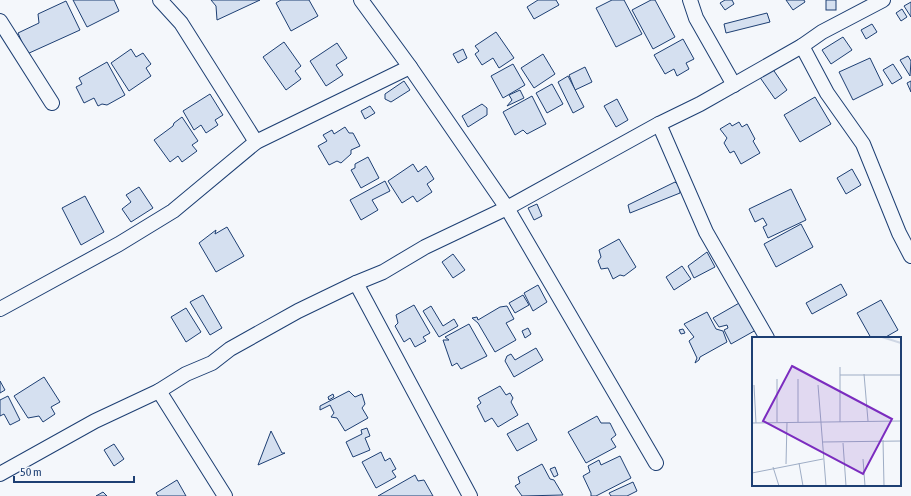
<svg xmlns="http://www.w3.org/2000/svg" width="911" height="496" font-family="'Asap Condensed',sans-serif">
<style>
.building{fill:#d5e0f0;stroke:#1d3f73}
.lines{fill:none;stroke-linecap:round;stroke-linejoin:round}
.minor-casing{stroke:#1d3f73;stroke-width:16}
.minor{stroke:#f4f7fb;stroke-width:14}
.inset-river{fill:none;stroke:#cfd7e4;stroke-width:2}
.inset-road{fill:none;stroke:#9eadc5;stroke-width:1}
.view{fill:#7b2cbf;fill-opacity:0.15;stroke:#7b2cbf;stroke-width:2}
.inset-edge{fill:none;stroke:#1d3f73;stroke-width:2}
</style>
<rect width="100%" height="100%" fill="#f4f7fb"/>
<!-- building -->
<g class="building">
<polygon points="73,0 114,0 119,11 87,27"/>
<polygon points="211,0 260,0 217,20 216,6"/>
<polygon points="281,0 309,0 318,16 291,31 276,3"/>
<polygon points="538,0 556,0 559,5 534,19 527,7"/>
<polygon points="612,0 624,0 642,34 616,47 596,8"/>
<polygon points="651,0 655,0 675,37 653,49 632,10"/>
<polygon points="725,0 732,0 734,4 725,10 720,3"/>
<polygon points="786,0 804,0 805,2 793,10"/>
<rect x="826" y="0" width="10" height="10"/>
<polygon points="66,1 80,30 27,54 18,33 39,23 38,14"/>
<polygon points="911,2 911,17 904,6"/>
<polygon points="902,9 907,17 901,21 896,13"/>
<polygon points="767,13 770,22 726,33 724,24"/>
<polygon points="872,24 877,32 866,39 861,30"/>
<polygon points="496,32 514,58 499,68 493,58 482,65 475,54 479,51 475,46"/>
<polygon points="843,37 852,50 831,64 822,50"/>
<polygon points="683,39 694,59 686,63 689,69 677,76 674,69 665,74 654,55"/>
<polygon points="284,42 301,66 295,71 301,79 286,90 263,57"/>
<polygon points="337,43 347,58 336,65 343,75 326,86 310,61"/>
<polygon points="131,49 136,57 143,53 151,64 146,68 151,76 129,91 111,63"/>
<polygon points="463,49 467,58 458,63 453,54"/>
<polygon points="543,54 555,74 534,88 521,68"/>
<polygon points="908,56 911,61 910,76 900,60"/>
<polygon points="870,58 883,85 853,100 839,72"/>
<polygon points="107,62 125,95 107,105 102,104 98,106 94,98 84,103 76,87 82,84 79,78"/>
<polygon points="513,64 525,85 503,98 491,76"/>
<polygon points="893,64 902,78 892,84 883,70"/>
<polygon points="585,67 592,82 575,90 569,75"/>
<polygon points="772,68 787,90 775,99 759,76"/>
<polygon points="568,76 584,107 573,113 558,82"/>
<polygon points="404,81 410,90 391,102 385,99 385,94"/>
<polygon points="911,81 911,92 907,83"/>
<polygon points="552,84 563,104 547,113 536,93"/>
<polygon points="520,90 524,98 507,106 512,100 509,95"/>
<polygon points="210,94 223,115 215,120 218,125 206,133 201,125 194,130 183,111"/>
<polygon points="532,96 546,124 527,134 523,130 515,135 503,112"/>
<polygon points="815,97 831,124 800,142 784,115"/>
<polygon points="617,99 628,120 616,127 604,106"/>
<polygon points="482,104 487,108 487,115 468,127 462,116"/>
<polygon points="370,106 375,113 365,119 361,111"/>
<polygon points="182,117 198,141 192,145 197,151 182,162 178,156 170,162 154,140 173,126 174,123"/>
<polygon points="739,122 742,127 747,124 755,139 753,141 760,153 741,164 734,151 730,153 724,143 727,138 720,129 730,123 732,126"/>
<polygon points="345,127 349,133 353,133 360,146 351,150 351,154 341,163 337,161 329,165 318,146 327,141 323,135 332,130 334,134"/>
<polygon points="368,157 379,178 361,188 351,170 355,168 355,164"/>
<polygon points="413,164 418,172 426,166 434,179 427,184 432,192 417,202 413,196 402,203 388,181"/>
<polygon points="852,169 861,185 846,194 837,178"/>
<polygon points="385,181 390,191 372,200 378,210 361,220 350,200"/>
<polygon points="675,182 680,187 680,193 630,213 628,205"/>
<polygon points="139,187 153,208 131,222 122,209 131,202 126,195"/>
<polygon points="791,189 806,220 768,238 763,227 767,225 763,218 755,222 749,209"/>
<polygon points="85,196 104,232 81,245 62,208"/>
<polygon points="537,204 542,216 534,220 528,208"/>
<polygon points="801,224 813,247 776,267 764,244"/>
<polygon points="227,227 244,256 216,272 199,243 216,230 215,234"/>
<polygon points="619,239 636,267 624,276 620,275 613,279 608,268 601,269 598,261 601,257 599,250"/>
<polygon points="707,252 715,267 694,278 688,266"/>
<polygon points="453,254 465,270 453,278 442,262"/>
<polygon points="682,266 691,279 674,290 666,277"/>
<polygon points="841,284 847,295 812,314 806,303"/>
<polygon points="538,285 547,302 533,311 524,293"/>
<polygon points="203,295 222,328 210,335 190,302"/>
<polygon points="523,295 529,305 515,313 509,303"/>
<polygon points="881,300 898,330 884,338 871,338 857,313"/>
<polygon points="741,302 756,330 731,344 724,330 728,328 727,325 719,327 713,318"/>
<polygon points="414,305 430,333 423,337 426,341 415,347 410,338 404,342 395,326 398,323 396,315"/>
<polygon points="431,306 443,326 454,319 458,326 439,337 423,311"/>
<polygon points="507,306 514,319 506,323 516,340 495,352 478,323 472,318 477,317 478,320 500,307"/>
<polygon points="186,308 201,332 186,342 171,317"/>
<polygon points="707,312 716,329 723,331 727,342 700,357 699,360 695,363 697,358 689,341 694,337 684,324"/>
<polygon points="469,324 487,356 461,369 457,363 452,366 443,340 449,340 445,337"/>
<polygon points="528,328 531,334 525,338 522,331"/>
<polygon points="683,329 685,333 681,334 679,330"/>
<polygon points="536,348 543,360 514,377 505,361 507,356 511,354 515,360"/>
<polygon points="44,377 60,402 51,407 55,414 43,422 39,416 28,418 14,396"/>
<polygon points="0,381 5,390 0,393"/>
<polygon points="500,386 506,395 510,393 513,398 511,402 518,415 498,427 492,418 485,422 477,406 481,403 478,398"/>
<polygon points="349,391 355,397 362,394 365,404 362,408 368,418 345,431 337,418 331,417 334,413 330,405 320,410 320,406"/>
<polygon points="333,394 334,397 329,400 328,397"/>
<polygon points="8,396 20,420 10,425 4,414 0,416 0,400"/>
<polygon points="597,416 601,423 610,423 616,435 611,439 616,447 586,463 568,432"/>
<polygon points="528,423 537,440 517,451 507,434"/>
<polygon points="367,428 370,436 365,438 370,450 353,457 346,442 362,434 361,430"/>
<polygon points="271,431 282,453 285,453 258,465"/>
<polygon points="114,444 124,459 114,466 104,450"/>
<polygon points="381,452 385,461 390,458 396,469 392,471 396,477 376,488 362,462"/>
<polygon points="620,456 631,478 596,496 591,496 591,493 583,476 590,472 588,466 599,460 601,465"/>
<polygon points="542,464 550,479 554,480 563,495 522,496 515,486 520,483 518,477"/>
<polygon points="555,467 558,475 554,477 550,469"/>
<polygon points="415,475 418,481 424,480 433,496 378,496"/>
<polygon points="177,480 186,496 158,496 156,493"/>
<polygon points="633,482 637,491 627,496 611,496 609,493"/>
<polygon points="103,492 107,496 96,496"/>
</g>
<g class="lines">
<defs>
<g id="minor">
<polyline points="160,0 181,23 256,142"/>
<polyline points="361,0 410,67 507,208 656,463"/>
<polyline points="690,0 696,18 734,85"/>
<polyline points="0,21 52,103"/>
<polyline points="802,46 827,93 863,144 899,233 911,256"/>
<polyline points="659,124 706,232 767,338"/>
<polyline points="356,283 470,496"/>
<polyline points="0,309 119,244 173,211 256,142 410,67"/>
<polyline points="159,391 225,496"/>
<polyline points="0,474 95,421 159,391 186,374 212,363 230,349 298,311 356,283 383,272 425,247 507,208 659,124 700,104 802,46 822,32 883,0"/>
</g>
</defs>
<!-- minor casing -->
<use href="#minor" class="minor-casing"/>
<!-- minor -->
<use href="#minor" class="minor"/>
</g>
<!-- overview -->
<g transform="translate(752 337)">
<rect width="149" height="149" fill="#f4f7fb"/>
<path class="inset-river" d="M 130,0 L 149,6"/>
<path class="inset-road" d="M 112,37 L 116,84M 88,38 L 149,38M 25,42 L 25,85M 2,48 L 4,86M 66,48 L 74,149M 46,85 L 46,42M 88,85 L 88,30M 0,86 L 149,84M 131,103 L 132,149M 70,105 L 149,104M 91,106 L 94,149M 111,122 L 113,149M 47,126 L 51,149M 34,127 L 35,85M 21,130 L 27,149M 0,136 L 71,122"/>
<path class="view" d="M 40,29 L 140,82 L 111,137 L 11,84 Z"/>
<rect width="149" height="149" class="inset-edge"/>
</g>
<!-- scale -->
<path d="M14 476v6h120v-6" fill="none" stroke="#1d3f73" stroke-width="2"/>
<text x="20" y="476" font-size="12" fill="#1d3f73" stroke="#f4f7fb" stroke-width="3" paint-order="stroke">50 m</text>
</svg>
